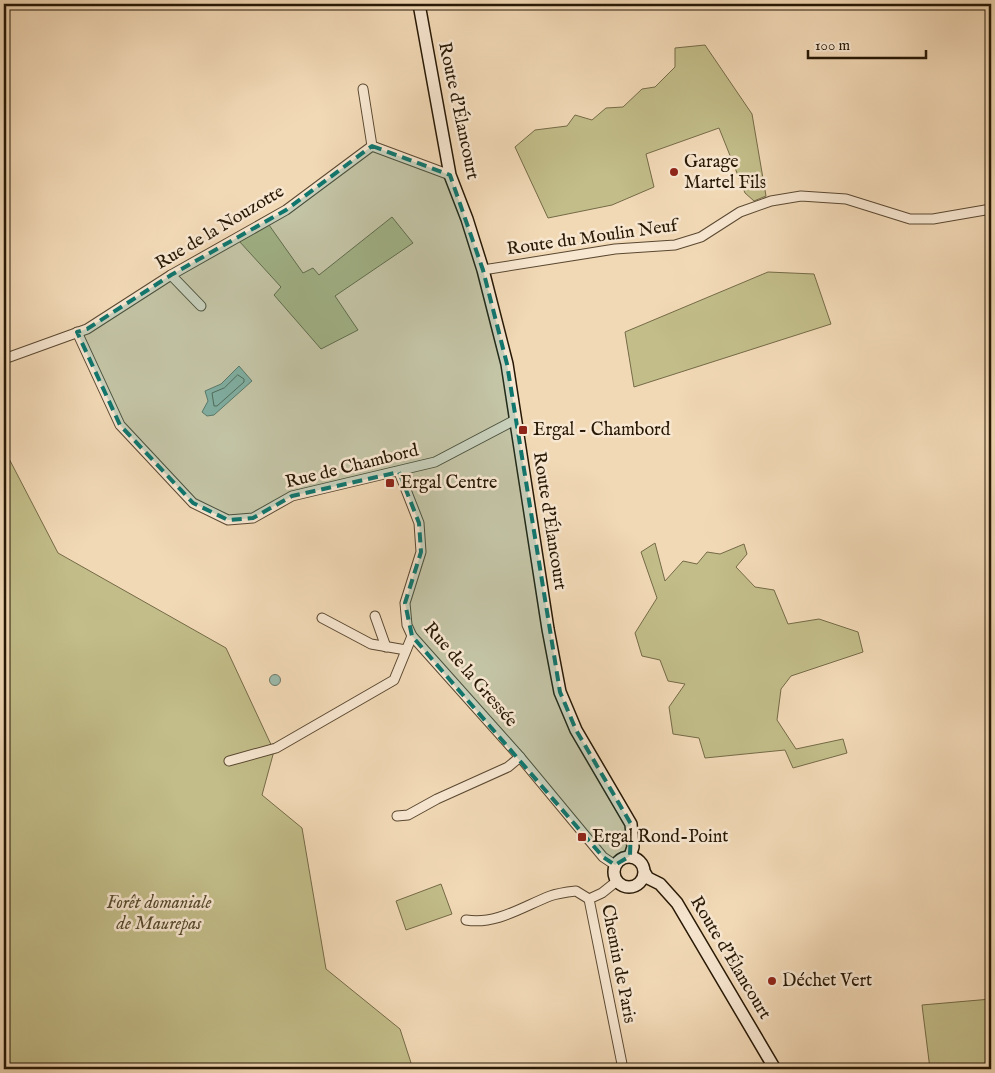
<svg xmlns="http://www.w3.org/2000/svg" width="995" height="1073" font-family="'IM FELL English',serif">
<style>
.green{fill:#c2bd89;stroke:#746a47}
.water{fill:#9bbaac;stroke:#6d7969}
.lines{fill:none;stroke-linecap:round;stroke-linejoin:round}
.shore{stroke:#616958;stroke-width:1}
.street-casing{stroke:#5a4831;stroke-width:11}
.secondary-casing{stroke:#271805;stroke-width:14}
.street{stroke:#f7e6d0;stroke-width:9}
.secondary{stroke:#f7e6d0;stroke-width:11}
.marked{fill:#0f766e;fill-opacity:0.2;stroke:#0f766e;stroke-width:4;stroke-dasharray:10 6;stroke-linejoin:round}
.poi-dot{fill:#8f2418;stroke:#f7e6d0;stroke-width:2}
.labels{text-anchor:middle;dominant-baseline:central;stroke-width:5;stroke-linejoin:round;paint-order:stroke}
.street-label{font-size:18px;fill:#271805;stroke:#f7e6d0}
.poi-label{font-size:18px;fill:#271805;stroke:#f7e6d0;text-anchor:start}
.park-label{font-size:18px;font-style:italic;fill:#564a2d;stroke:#f7e6d0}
</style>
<rect width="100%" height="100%" fill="#f2d9b6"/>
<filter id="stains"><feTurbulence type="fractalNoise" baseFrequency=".004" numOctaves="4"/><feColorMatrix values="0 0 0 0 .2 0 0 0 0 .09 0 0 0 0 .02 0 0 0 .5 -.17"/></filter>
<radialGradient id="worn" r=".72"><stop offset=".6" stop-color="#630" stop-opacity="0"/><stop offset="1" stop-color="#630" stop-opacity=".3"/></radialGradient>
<!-- green -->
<g class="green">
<polygon points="705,45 752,114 766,196 754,201 745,193 719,128 646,154 654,187 612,205 548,218 515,147 535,130 567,126 575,115 592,120 606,108 623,107 642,89 655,87 675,67 675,48"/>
<polygon points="392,217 413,243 335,296 358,330 321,349 274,295 281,287 239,241 269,225 303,273 313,268 319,275"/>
<polygon points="768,272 814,274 831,324 634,387 625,332"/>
<polygon points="4,449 58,553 226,648 274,751 262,795 302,828 326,969 400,1029 413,1069 4,1069"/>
<polygon points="655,543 665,581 683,561 697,564 707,552 720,554 744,544 747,554 736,567 755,587 774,590 788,624 819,619 858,632 863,652 791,676 781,689 777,720 796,749 843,739 847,753 793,768 785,750 705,758 699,738 673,734 669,707 685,684 668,681 660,660 642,656 635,633 657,598 641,552"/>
<polygon points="441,884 452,914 406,930 396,901"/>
<polygon points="991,999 991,1069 930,1069 922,1005"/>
</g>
<!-- water -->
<g class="water">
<polygon points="239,366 252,381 214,415 207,416 202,412 208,401 205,391 221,384"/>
<circle cx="275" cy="680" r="5.5"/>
</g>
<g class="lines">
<!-- shore -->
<polygon class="shore" points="238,375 244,379 244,382 217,406 214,406 212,393 224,388"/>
<defs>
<g id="street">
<polyline points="363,89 372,146"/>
<polyline points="483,270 615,249 675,245 701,237 740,212 771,201 801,196 846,199 910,219 933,219 991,209"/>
<polyline points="171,275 201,306"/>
<polyline points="77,332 120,425 193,503 228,520 253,518 292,496 435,462 515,420"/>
<polyline points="4,359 87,329 171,275 286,210 372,146 450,175"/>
<polyline points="399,472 419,523 421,552 405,603 407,625 412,636 520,757 603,857 615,865"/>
<polyline points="375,616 386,647"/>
<polyline points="322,618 371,644 406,650"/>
<polyline points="229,761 276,748 394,680 412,636"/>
<polyline points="397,816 408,815 437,799 508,767 520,757"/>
<polyline points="617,881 602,893 589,899 623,1069"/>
<path d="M 466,920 C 496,925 522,907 550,896 C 558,893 567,892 576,891 L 589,899"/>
</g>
<g id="secondary">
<polyline points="419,4 450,175 467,219 483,270 507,364 548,629 560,692 576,730 631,824 633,847 630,856"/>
<circle cx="629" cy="872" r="15"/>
<polyline points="645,873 648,878 660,884 677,903 775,1069"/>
</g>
</defs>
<!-- street casing -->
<use href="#street" class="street-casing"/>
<!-- secondary casing -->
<use href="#secondary" class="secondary-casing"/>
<!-- street -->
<use href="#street" class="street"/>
<!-- secondary -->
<use href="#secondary" class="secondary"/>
</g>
<!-- marked area -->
<path class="marked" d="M 372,146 L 450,175 L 483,270 L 507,364 L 560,692 L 576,730 L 631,824 L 630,856 L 615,865 L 603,857 L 412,636 L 405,603 L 421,552 L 419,523 L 399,472 L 292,496 L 253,518 L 228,520 L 193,503 L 120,425 L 77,332 L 87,329 L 171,275 L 286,210 Z"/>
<!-- markers -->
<g class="poi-dot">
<circle cx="674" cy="172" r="5"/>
<rect x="518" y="425" width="10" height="10" rx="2.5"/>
<rect x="385" y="478" width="10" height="10" rx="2.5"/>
<rect x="577" y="832" width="10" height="10" rx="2.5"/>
<circle cx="772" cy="981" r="5"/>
</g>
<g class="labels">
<!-- street labels -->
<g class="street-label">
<text transform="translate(458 111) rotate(78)">Route d'Élancourt</text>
<text transform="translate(220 228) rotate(-31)">Rue de la Nouzotte</text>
<text transform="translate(592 238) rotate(-8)">Route du Moulin Neuf</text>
<text transform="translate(352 467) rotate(-14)">Rue de Chambord</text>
<text transform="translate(549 521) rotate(81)">Route d'Élancourt</text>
<text transform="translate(470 675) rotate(49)">Rue de la Gressée</text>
<text transform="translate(730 958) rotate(59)">Route d'Élancourt</text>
<text transform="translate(618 964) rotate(79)">Chemin de Paris</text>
</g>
<!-- poi labels -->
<g class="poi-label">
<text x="684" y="162">Garage<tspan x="684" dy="21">Martel Fils</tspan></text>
<text x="533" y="430">Ergal - Chambord</text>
<text x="400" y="483">Ergal Centre</text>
<text x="592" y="837">Ergal Rond-Point</text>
<text x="782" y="981">Déchet Vert</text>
</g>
<!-- park labels -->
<g class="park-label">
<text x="159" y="903">Forêt domaniale<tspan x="159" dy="21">de Maurepas</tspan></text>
</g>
</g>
<!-- margin -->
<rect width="995" height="1073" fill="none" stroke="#f2d9b6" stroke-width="20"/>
<rect x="5" y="5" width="985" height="1063" fill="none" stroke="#271805" stroke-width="2.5"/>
<rect x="10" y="10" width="975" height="1053" fill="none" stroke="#271805"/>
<!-- scale -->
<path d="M808 50v8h118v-8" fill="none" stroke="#271805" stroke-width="2.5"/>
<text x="815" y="50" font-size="15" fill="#271805" stroke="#f7e6d0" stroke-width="4" paint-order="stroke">100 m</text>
<rect width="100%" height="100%" filter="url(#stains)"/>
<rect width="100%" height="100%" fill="url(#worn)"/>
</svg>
